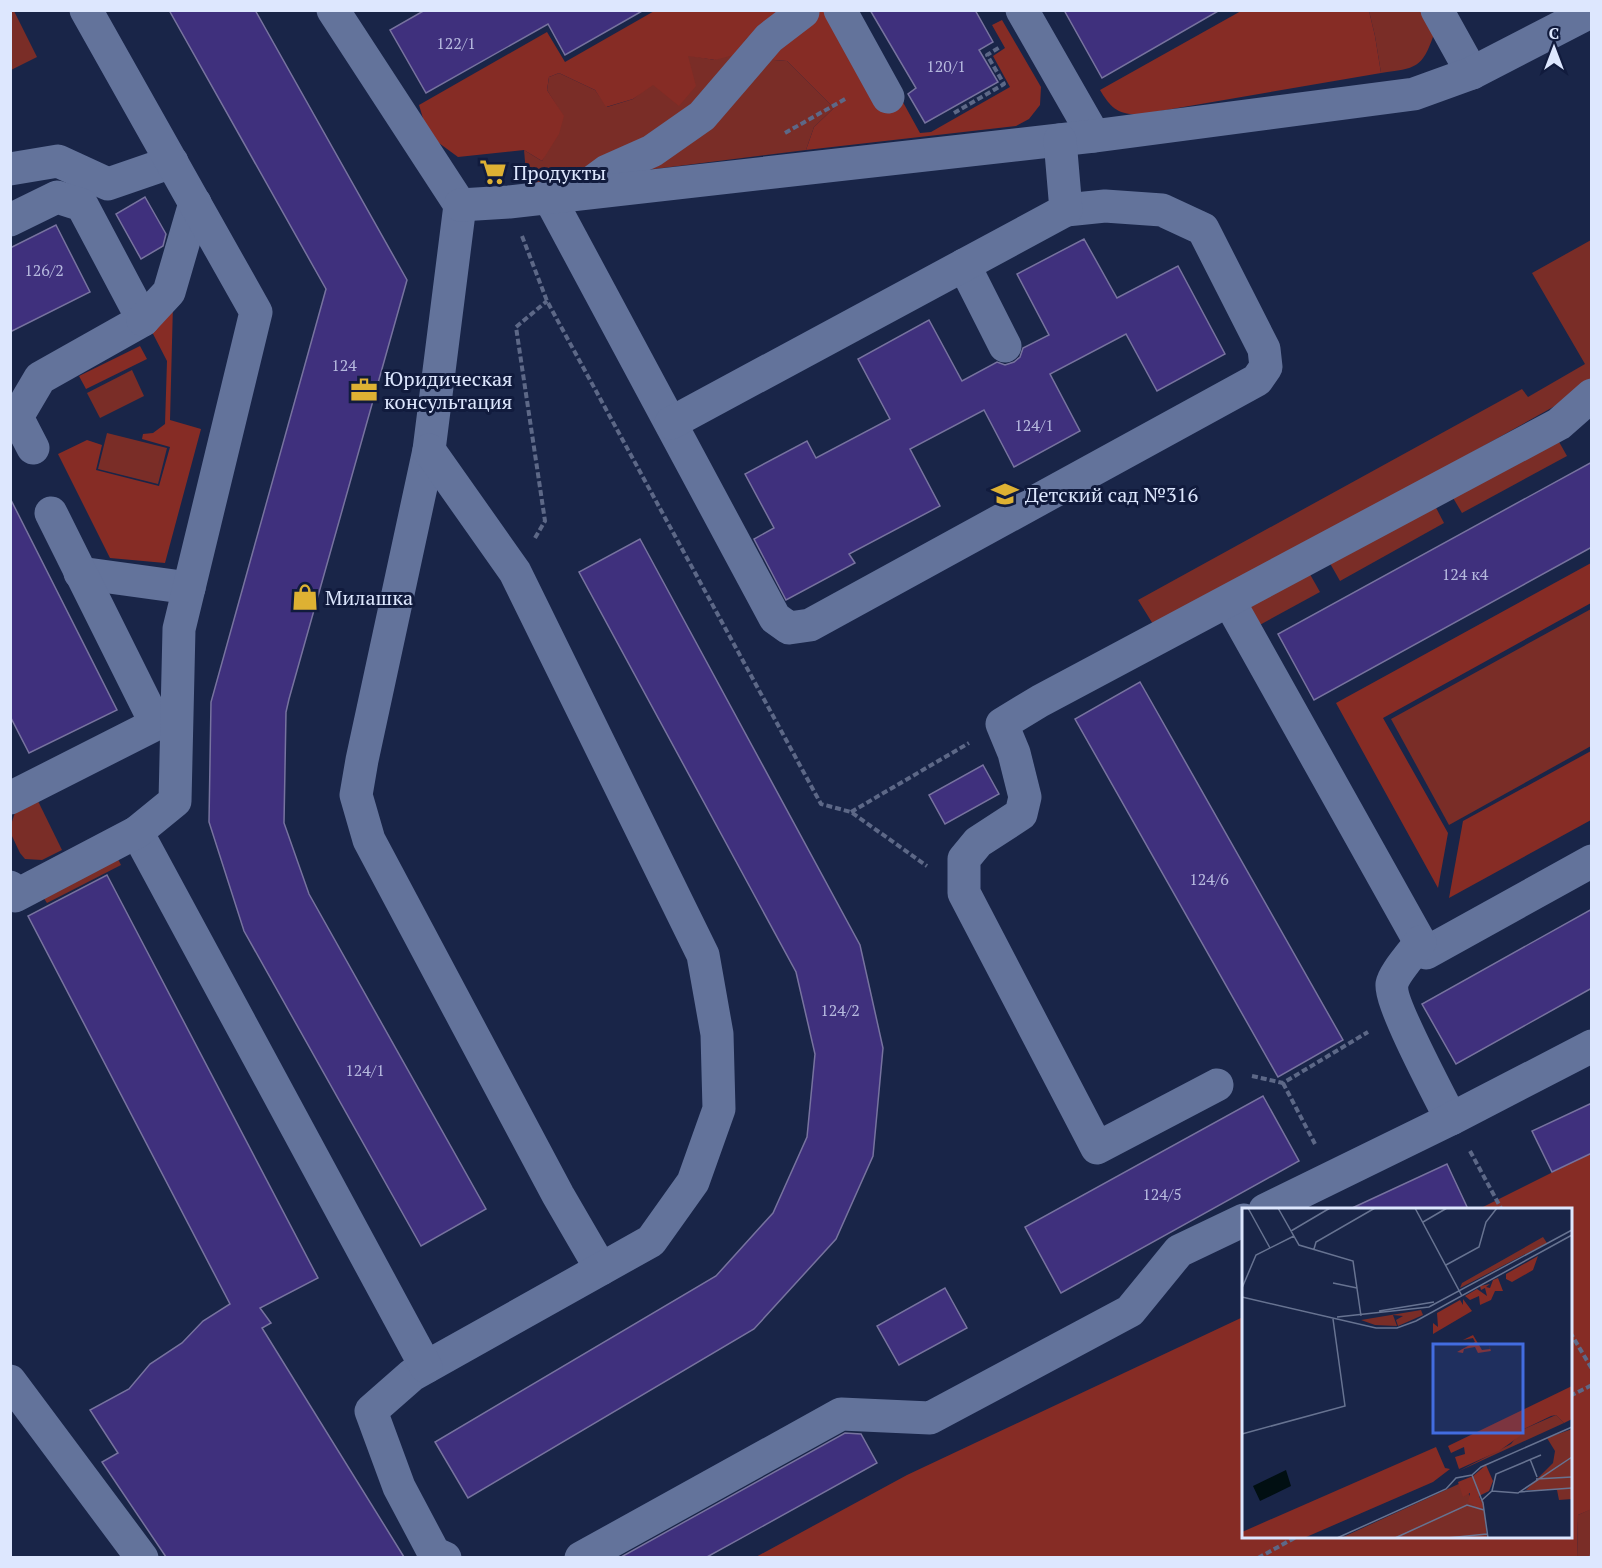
<svg xmlns="http://www.w3.org/2000/svg" width="1602" height="1568" font-family="'PT Serif',serif">
<style>
.green{fill:#7a2d27}
.forest{fill:#862c25}
.building{fill:#3f307d;stroke:#77739f;stroke-width:1.5}
.lines{fill:none;stroke-linecap:round;stroke-linejoin:round}
.path{stroke:#5d6887;stroke-width:4;stroke-dasharray:6 3;stroke-linecap:butt}
.minor{stroke:#63739b;stroke-width:33}
.labels{text-anchor:middle;dominant-baseline:central;stroke-width:6;stroke-linejoin:round;paint-order:stroke}
.number-label{font-size:16px;fill:#b6b9de}
.poi-label{font-size:20px;fill:#dde7fe;stroke:#111b3d;text-anchor:start}
.inset-road{fill:none;stroke:#677391;stroke-width:1.5}
.view{fill:#436de0;fill-opacity:0.15;stroke:#436de0;stroke-width:3}
.inset-edge{fill:none;stroke:#dde7fe;stroke-width:3}
</style>
<rect width="100%" height="100%" fill="#192548"/>
<!-- green -->
<g class="green">
<polygon points="11,10 14,11 37,57 11,70"/>
<path d="M 1369,11 L 1421,11 L 1434,34 C 1422,69 1416,68 1381,73 L 1375,36 Z"/>
<polygon points="747,36 762,59 787,61 834,108 814,127 806,150 527,185 524,150 542,161 563,116 547,90 549,77 559,73 595,90 607,107 633,99 687,55 715,60"/>
<polygon points="1591,240 1591,378 1571,397 1156,629 1138,600 1522,389 1528,397 1585,364 1532,273"/>
<polygon points="132,370 144,396 100,418 87,393"/>
<polygon points="107,433 167,448 158,484 98,469"/>
<polygon points="1554,433 1567,456 1462,513 1449,491"/>
<polygon points="1432,500 1444,523 1340,581 1327,558"/>
<polygon points="1307,569 1320,592 1256,627 1244,604"/>
<polygon points="1591,609 1591,746 1449,825 1391,719"/>
<polygon points="36,797 62,850 42,860 25,859 20,853 11,834 11,825 17,806"/>
<polygon points="116,855 121,865 47,903 41,894"/>
<polygon points="1591,1509 1591,1557 1577,1558 1578,1515"/>
</g>
<!-- forest -->
<g class="forest">
<polygon points="656,10 824,11 899,95 920,133 931,132 1010,87 993,56 1005,48 992,25 1002,20 1041,87 1040,105 1029,119 1016,126 806,150 814,127 834,108 787,61 762,59 747,37 734,55 715,60 688,56 696,86 679,106 653,85 633,99 606,107 595,90 559,73 549,77 547,90 564,116 559,134 542,161 524,150 458,157 428,135 419,105 547,32 565,62"/>
<path d="M 1241,11 L 1369,11 L 1375,36 L 1381,73 L 1137,115 C 1116,113 1111,108 1100,90 Z"/>
<polygon points="173,304 170,420 201,429 165,563 110,558 58,454 87,440 102,445 96,470 159,486 170,447 142,439 143,434 153,433 165,424 167,361 150,328"/>
<polygon points="140,346 147,359 86,389 79,376"/>
<polygon points="1591,563 1591,603 1383,718 1448,833 1438,888 1336,703"/>
<polygon points="1591,751 1591,820 1449,898 1463,821"/>
<polygon points="1591,1153 1592,1509 1578,1515 1577,1557 754,1558 907,1475 1243,1317 1244,1536 1570,1536 1570,1210 1479,1209"/>
</g>
<!-- building -->
<g class="building">
<polygon points="169,10 255,10 407,280 289,699 286,712 284,823 309,894 486,1209 421,1246 244,931 209,822 211,702 326,289"/>
<polygon points="425,10 644,10 565,55 548,24 426,93 390,30"/>
<polygon points="870,10 975,10 993,42 979,50 998,82 925,123 908,94 916,88"/>
<polygon points="1064,10 1220,10 1102,78"/>
<polygon points="145,197 166,234 163,246 141,259 116,214"/>
<polygon points="56,225 90,292 10,332 10,248"/>
<polygon points="1084,239 1117,298 1178,266 1225,354 1157,391 1126,334 1050,374 1080,431 1014,467 984,410 910,449 940,506 849,554 855,563 786,600 754,539 774,528 745,474 807,441 816,458 890,419 858,359 929,320 962,381 997,362 1005,365 1014,362 1020,357 1023,348 1049,335 1017,274"/>
<polygon points="1592,462 1592,547 1314,700 1278,634"/>
<polygon points="10,498 117,710 29,753 10,716"/>
<polygon points="640,539 860,945 883,1048 873,1156 836,1239 754,1329 468,1498 435,1442 716,1276 773,1213 807,1137 815,1054 796,972 579,572"/>
<polygon points="1140,682 1343,1040 1278,1077 1075,719"/>
<polygon points="983,765 999,794 945,824 929,795"/>
<polygon points="107,875 318,1278 260,1308 271,1323 262,1328 404,1557 166,1557 102,1462 118,1453 90,1410 129,1389 150,1364 182,1343 203,1321 230,1304 28,916"/>
<polygon points="1592,909 1592,988 1456,1064 1422,1004"/>
<polygon points="1263,1096 1299,1161 1061,1293 1025,1227"/>
<polygon points="1592,1103 1592,1153 1552,1172 1532,1131"/>
<polygon points="1447,1164 1468,1209 1350,1209"/>
<polygon points="945,1288 967,1328 899,1365 877,1326"/>
<polygon points="845,1433 861,1434 877,1463 707,1557 621,1557"/>
</g>
<g class="lines">
<!-- path -->
<g class="path">
<polyline points="954,113 1004,84 987,55 1000,47"/>
<polyline points="785,133 847,98"/>
<polyline points="522,236 547,301 821,804 851,812 927,866"/>
<polyline points="535,538 545,521 516,327 547,301"/>
<polyline points="851,812 969,743"/>
<polyline points="1252,1076 1283,1083 1368,1032"/>
<polyline points="1283,1083 1315,1144"/>
<polyline points="1470,1151 1502,1210"/>
<polyline points="1570,1332 1592,1369"/>
<polyline points="1570,1396 1592,1385"/>
<polyline points="1258,1558 1298,1536"/>
<polyline points="1591,1558 1592,1554"/>
</g>
<!-- minor -->
<g class="minor">
<polyline points="333,10 460,205 429,450 362,760 356,795 369,840 558,1195 601,1269"/>
<polyline points="840,10 888,97"/>
<polyline points="1022,10 1094,136"/>
<polyline points="1437,10 1472,73"/>
<polyline points="10,169 58,161 108,184 172,162"/>
<polyline points="584,192 588,185 607,171 652,151 702,116 769,38 803,12"/>
<polyline points="549,197 775,618 789,628 810,625 1257,380 1266,367 1264,349 1203,229 1162,210 1105,206 1066,210"/>
<polyline points="460,205 509,202 1094,136 1414,94 1472,73 1592,11"/>
<polyline points="10,220 57,197 82,205 143,320 40,378 17,417 33,448"/>
<polyline points="964,265 1005,346"/>
<polyline points="143,320 169,292 195,203"/>
<polyline points="671,423 1066,210 1060,140"/>
<polyline points="429,450 515,572 703,955 717,1034 719,1109 693,1182 651,1241 412,1375 371,1411 399,1487 434,1553 445,1558"/>
<polyline points="80,573 189,588"/>
<polyline points="1229,601 1426,953 1592,861"/>
<polyline points="10,798 156,724 51,513"/>
<polyline points="137,832 426,1367"/>
<polyline points="10,887 15,896 137,832 175,801 179,629 256,312 86,10"/>
<path d="M 1420,942 C 1413,953 1394,973 1392,984 C 1389,1002 1440,1097 1451,1119"/>
<polyline points="1217,1085 1097,1148 964,893 964,859 978,842 1021,814 1025,797 1014,753 1002,724 1040,701 1559,424 1592,395"/>
<polyline points="1265,1210 1451,1119 1592,1046"/>
<polyline points="10,1381 142,1558"/>
<polyline points="581,1558 841,1414 930,1418 1130,1311 1179,1251 1244,1220"/>
</g>
</g>
<!-- icons -->
<defs>
<symbol id="supermarket-bare" viewBox="-9 -9 18 18"><path d="M-6-5.5h2.5l.6 2H6L4.5 2H-2.5L-4.4-4H-6ZM-1.5 3.2a1.3 1.3 0 1 0 .1 0ZM3 3.2a1.3 1.3 0 1 0 .1 0Z" fill="#deb133" stroke="#111b3d" stroke-width="2.5" paint-order="stroke"/></symbol>
<symbol id="office-bare" viewBox="-9 -9 18 18"><path d="M-6-3h4V-5.5h4V-3h4V5H-6ZM-1-4.5V-3h2v-1.5ZM-6 0V1H6V0Z" fill="#deb133" stroke="#111b3d" stroke-width="2.5" paint-order="stroke"/></symbol>
<symbol id="school-bare" viewBox="-9 -9 18 18"><path d="M0-5L7-2L0 1L-7-2ZM-4 1L0 2.5L4 1V4Q0 6-4 4Z" fill="#deb133" stroke="#111b3d" stroke-width="2.5" paint-order="stroke"/></symbol>
<symbol id="shop-bare" viewBox="-9 -9 18 18"><path d="M-5-2.5h2.3a2.7 3.5 0 0 1 5.4 0H5L5.5 6h-11ZM-1.5-2.5h3a1.5 2.3 0 0 0-3 0Z" fill="#deb133" stroke="#111b3d" stroke-width="2.5" paint-order="stroke"/></symbol>
</defs>
<g fill-rule="evenodd">
<use href="#supermarket-bare" x="474" y="153" width="38" height="38"/>
<use href="#office-bare" x="345" y="371" width="38" height="38"/>
<use href="#school-bare" x="986" y="475" width="38" height="38"/>
<use href="#shop-bare" x="286" y="578" width="38" height="38"/>
</g>
<g class="labels">
<!-- number labels -->
<g class="number-label">
<text x="456" y="43">122/1</text>
<text x="946" y="66">120/1</text>
<text x="44" y="270">126/2</text>
<text x="344" y="365">124</text>
<text x="1034" y="425">124/1</text>
<text x="1465" y="574">124 к4</text>
<text x="1209" y="879">124/6</text>
<text x="840" y="1010">124/2</text>
<text x="365" y="1070">124/1</text>
<text x="1162" y="1194">124/5</text>
</g>
<!-- poi labels -->
<g class="poi-label">
<text x="513" y="172">Продукты</text>
<text x="384" y="378">Юридическая<tspan x="384" dy="23">консультация</tspan></text>
<text x="1025" y="494">Детский сад №316</text>
<text x="325" y="597">Милашка</text>
</g>
</g>
<!-- overview -->
<g transform="translate(1242 1208)">
<rect width="330" height="330" fill="#192548"/>
<path d="M 301,29 L 305,35 L 218,80 L 220,75 ZM 179,102 L 181,107 L 156,118 L 154,112 L 161,108 L 151,107 L 155,118 L 133,117 L 119,112 ZM 314,207 L 322,215 L 217,263 L 269,236 L 280,222 ZM 330,221 L 330,291 L 317,292 L 315,282 L 284,282 L 311,255 L 313,243 L 305,230 ZM 221,274 L 231,295 L 241,291 L 245,330 L 99,330 Z" fill="#7a2d27"/>
<path d="M 296,48 L 291,62 L 270,74 L 264,71 L 264,66 ZM 256,70 L 261,83 L 253,83 L 249,92 L 238,97 L 237,88 L 228,92 L 223,88 L 235,81 L 245,88 L 243,80 L 239,82 L 238,78 L 248,76 L 244,79 L 248,80 L 251,72 ZM 221,91 L 230,103 L 191,126 L 191,115 L 196,119 L 195,105 L 218,92 L 221,97 ZM 231,127 L 240,142 L 248,141 L 247,137 L 249,143 L 236,145 L 233,139 L 222,141 L 221,145 L 215,144 L 233,134 L 231,130 L 221,132 ZM 330,178 L 330,211 L 322,215 L 314,207 L 309,208 L 280,222 L 278,228 L 257,243 L 217,261 L 213,249 L 223,246 L 222,239 L 209,245 L 206,238 ZM 194,239 L 203,260 L 208,261 L 191,274 L 62,330 L 0,330 L 0,324 ZM 244,257 L 251,273 L 247,283 L 237,288 L 241,299 L 236,300 L 226,294 L 228,285 L 221,289 L 216,274 L 231,268 Z" fill="#862c25"/>
<path d="M 44,262 L 49,278 L 18,293 L 11,278 Z" fill="#010f12"/>
<path class="inset-road" d="M 6,0 L 28,40M 36,0 L 57,37 L 111,53 L 119,108M 173,0 L 220,88M 181,14 L 205,0M 49,23 L 88,0M 72,41 L 74,34 L 133,0M 204,57 L 237,39 L 244,14 L 255,0M 91,75 L 115,80M 0,80 L 14,47 L 52,28M 0,89 L 134,120 L 155,120 L 174,113 L 330,27M 137,103 L 192,94M 95,109 L 187,99 L 330,22M 0,226 L 103,198 L 91,111M 288,251 L 295,269M 230,267 L 239,259 L 330,219M 230,267 L 241,295 L 246,330M 294,271 L 330,269M 250,283 L 254,266 L 299,247M 277,284 L 330,280M 240,292 L 250,283 L 276,285 L 330,249M 95,330 L 204,281 L 214,270 L 230,267M 153,330 L 225,297 L 242,302M 205,330 L 245,326"/>
<path class="view" d="M 191,136 L 281,136 L 281,225 L 191,225 Z"/>
<rect width="330" height="330" class="inset-edge"/>
</g>
<!-- border -->
<rect width="1602" height="1568" fill="none" stroke="#dde7fe" stroke-width="24"/>
<!-- north arrow -->
<g transform="translate(1554 48)" stroke="#111b3d" stroke-width="4.5" paint-order="stroke">
<path d="M0-4.5L10 22L0 15L-10 22Z" fill="#dde7fe"/>
<text y="-9" font-size="16" font-weight="bold" text-anchor="middle" fill="#dde7fe">С</text>
</g>
</svg>
